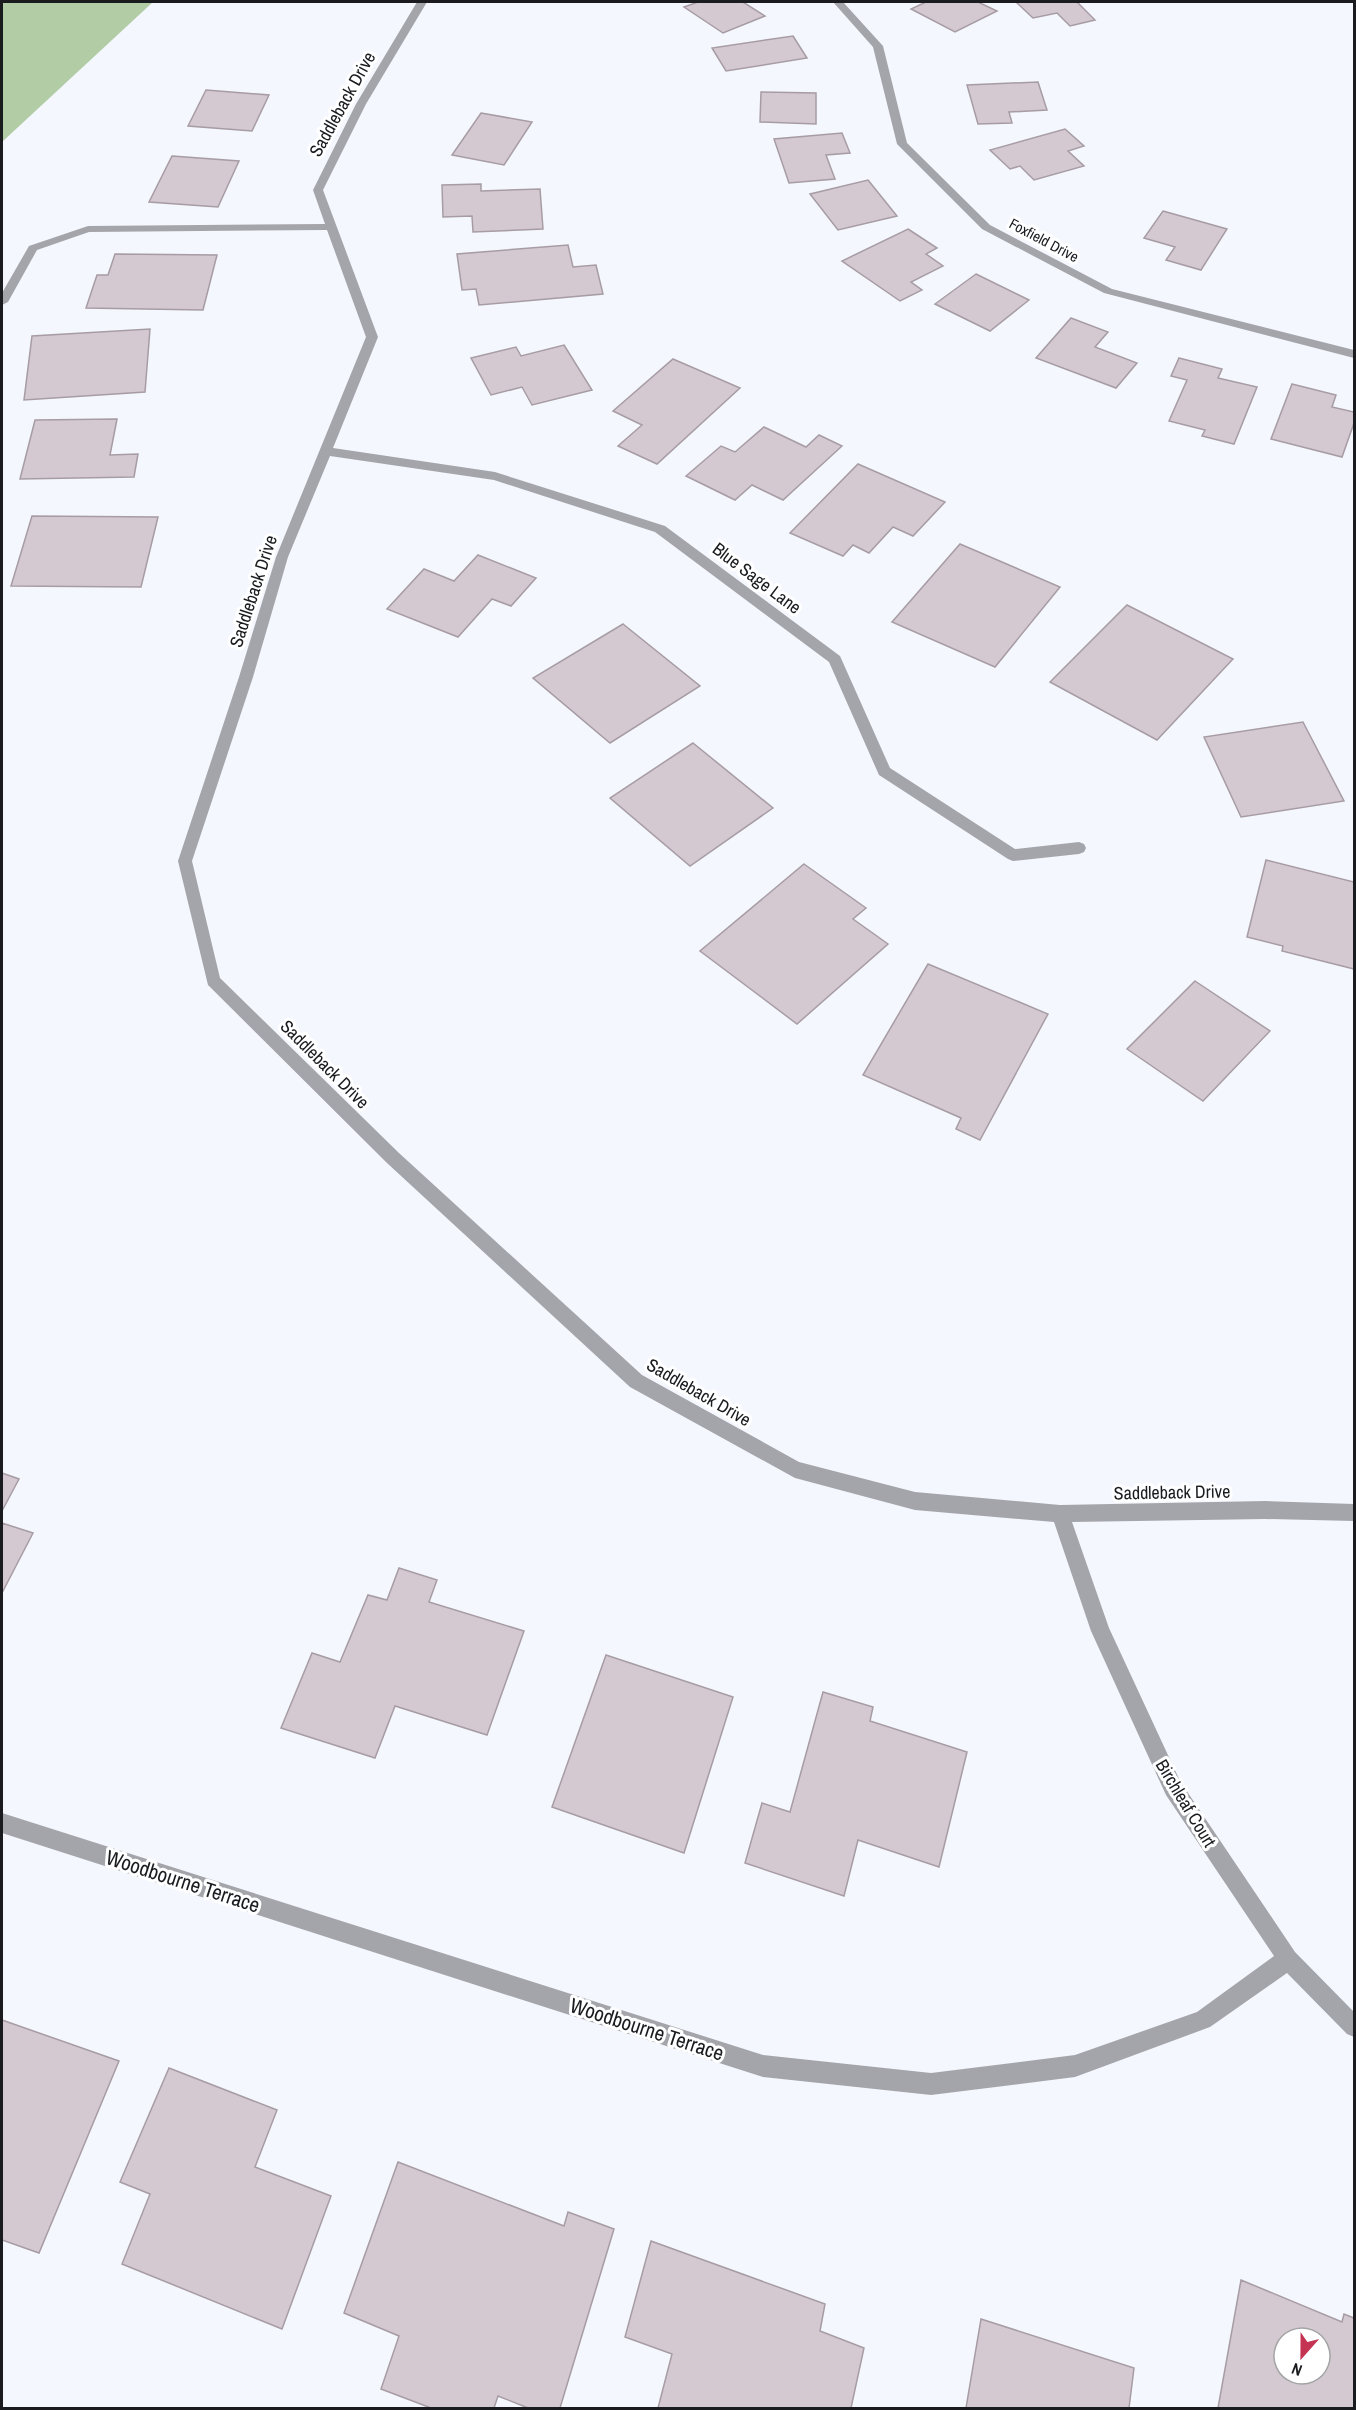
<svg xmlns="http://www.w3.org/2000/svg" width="1356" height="2410" font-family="'Archivo Narrow',sans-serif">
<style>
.green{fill:#b2cda6}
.building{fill:#d4c9d1;stroke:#a79ca4;stroke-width:1.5;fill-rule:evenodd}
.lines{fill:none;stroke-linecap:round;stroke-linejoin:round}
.minor{fill:#a4a5aa;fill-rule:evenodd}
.labels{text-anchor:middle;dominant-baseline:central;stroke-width:6;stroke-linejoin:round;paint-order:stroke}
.far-street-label{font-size:15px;fill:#191b1f;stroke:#fff}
.street-label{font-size:18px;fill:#191b1f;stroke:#fff}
.near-street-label{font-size:21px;fill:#191b1f;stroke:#fff}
</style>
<rect width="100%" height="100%" fill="#f4f7fe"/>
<!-- green -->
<polygon class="green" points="2,2 153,2 2,142"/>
<!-- building -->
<g class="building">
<polygon points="698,2 743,2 765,16 723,33 684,7"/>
<polygon points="926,2 978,2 997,11 955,32 911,9"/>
<polygon points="1016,2 1077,2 1095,20 1070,26 1057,13 1033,18"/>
<polygon points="793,36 807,58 726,71 712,48"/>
<polygon points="1038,82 1047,110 1009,112 1012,123 978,124 967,85"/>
<polygon points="206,90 269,95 252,131 188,126"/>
<polygon points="761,92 816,93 816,124 760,122"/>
<polygon points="481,113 532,122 504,165 452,155"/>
<polygon points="1065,129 1084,146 1068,151 1084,166 1034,180 1020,166 1010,169 990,150"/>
<polygon points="842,133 850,153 826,155 835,179 789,183 774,139"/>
<polygon points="172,156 239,161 218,207 149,202"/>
<polygon points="868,180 897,216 838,230 810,194"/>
<polygon points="481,184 481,191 540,189 543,229 473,232 472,216 443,217 442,185"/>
<polygon points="1163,211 1227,229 1201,270 1166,260 1175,247 1144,238"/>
<polygon points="908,229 937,248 926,254 943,266 911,282 922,290 900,301 842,261"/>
<polygon points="568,245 573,267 596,265 603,294 479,305 476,289 462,290 457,254"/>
<polygon points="115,254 217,255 203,310 86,308 97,275 108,275"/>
<polygon points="976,274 1029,300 990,331 935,304"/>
<polygon points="1071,318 1108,332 1095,347 1137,363 1116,388 1036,358"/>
<polygon points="150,329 145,392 24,400 32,336"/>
<polygon points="564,345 592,390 532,405 522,387 491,395 471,358 516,347 521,356"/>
<polygon points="1179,358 1222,369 1218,378 1257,387 1234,444 1202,436 1205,430 1169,421 1187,380 1171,376"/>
<polygon points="673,359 740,388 657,464 618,446 642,425 613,411"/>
<polygon points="1292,384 1336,395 1332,407 1354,412 1354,423 1342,457 1271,439"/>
<polygon points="117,419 110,455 138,454 134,477 20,479 35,420"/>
<polygon points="764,427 806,447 819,435 842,446 783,500 752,485 735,500 686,476 721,446 735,452"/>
<polygon points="858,464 945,502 913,536 893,527 869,553 853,545 843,556 790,533"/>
<polygon points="32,516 158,517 141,587 11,586"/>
<polygon points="960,544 1060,587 995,667 892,622"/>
<polygon points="478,555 536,578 511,606 492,599 458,637 387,609 424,569 454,581"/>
<polygon points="1127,605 1233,659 1157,740 1050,682"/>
<polygon points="623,624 700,686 610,743 533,678"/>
<polygon points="1303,722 1344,801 1241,817 1204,737"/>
<polygon points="693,743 773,808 690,866 610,798"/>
<polygon points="1266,860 1354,882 1354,969 1282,951 1283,946 1247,937"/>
<polygon points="804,864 866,908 853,919 888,944 797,1024 700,951"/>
<polygon points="928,964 1048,1014 980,1140 956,1129 961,1118 863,1075"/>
<polygon points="1195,981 1270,1031 1203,1101 1127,1049"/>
<polygon points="2,1473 19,1479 2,1511"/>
<polygon points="2,1523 33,1533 2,1593"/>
<polygon points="399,1568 437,1580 429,1602 524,1631 487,1735 395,1706 375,1758 281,1728 312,1653 340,1662 368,1595 387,1600"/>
<polygon points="606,1655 733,1697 684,1853 552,1807"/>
<polygon points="823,1692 873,1707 870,1721 967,1752 939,1867 858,1840 844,1896 745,1863 762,1803 790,1812"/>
<polygon points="2,2020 119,2061 39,2253 2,2240"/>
<polygon points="169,2068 277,2110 255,2167 331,2196 282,2329 122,2264 150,2194 120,2182"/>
<polygon points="398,2162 564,2226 568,2212 614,2229 560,2408 528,2408 498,2396 494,2408 431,2408 381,2389 399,2336 344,2313"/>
<polygon points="651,2241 825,2304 820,2331 864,2348 851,2408 658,2408 672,2354 625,2337"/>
<path d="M 1241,2280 L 1342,2322 L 1344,2314 L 1354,2318 L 1354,2408 L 1218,2408 ZM 1284,2338 L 1320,2338 L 1320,2374 L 1284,2374 Z"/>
<polygon points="981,2319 1134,2368 1129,2408 966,2408"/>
</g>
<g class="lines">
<!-- minor -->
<g class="minor">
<polygon points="417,2 427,2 366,104 323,190 378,337 333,448 495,472 665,526 840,656 890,768 1015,849 1079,842 1084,844 1086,848 1084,852 1079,854 1013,861 1008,859 879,775 829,662 655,532 494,480 330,456 288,557 253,677 192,861 220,978 399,1153 642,1375 799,1462 915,1492 1060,1505 1265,1501 1354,1504 1354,1521 1265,1519 1072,1522 1109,1628 1180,1781 1295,1952 1354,2012 1354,2037 1347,2034 1287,1973 1210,2027 1075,2077 931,2095 763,2077 2,1833 2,1813 763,2055 931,2073 1075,2055 1197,2012 1274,1956 1166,1795 1091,1631 1054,1522 915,1510 795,1478 630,1387 387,1163 208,985 178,861 239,677 276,557 366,337 327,230 89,232 37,250 8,302 2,305 2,293 29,246 88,226 325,224 313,190 356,104"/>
<polygon points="833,2 843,2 883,46 907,143 990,225 1112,289 1354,350 1354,358 1104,293 982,229 897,144 873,47"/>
</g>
</g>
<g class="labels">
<!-- far-street labels -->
<g class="far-street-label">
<text transform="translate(1044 240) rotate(28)">Foxfield Drive</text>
</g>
<!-- street labels -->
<g class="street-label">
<text transform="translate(342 104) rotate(-61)">Saddleback Drive</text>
<text transform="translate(757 578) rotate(37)">Blue Sage Lane</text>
<text transform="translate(253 591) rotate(-72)">Saddleback Drive</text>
<text transform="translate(325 1064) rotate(45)">Saddleback Drive</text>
<text transform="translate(699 1392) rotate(30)">Saddleback Drive</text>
<text transform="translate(1172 1492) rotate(-1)">Saddleback Drive</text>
<text transform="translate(1186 1803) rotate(59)">Birchleaf Court</text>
</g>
<!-- near-street labels -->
<g class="near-street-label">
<text transform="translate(183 1881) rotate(18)">Woodbourne Terrace</text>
<text transform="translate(647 2029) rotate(18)">Woodbourne Terrace</text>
</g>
</g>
<!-- border -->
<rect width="1356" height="2410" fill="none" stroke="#191b1f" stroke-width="6"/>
<!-- north arrow -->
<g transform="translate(1302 2356) rotate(201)"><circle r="28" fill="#ffffff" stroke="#a3a4a5" stroke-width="1.5"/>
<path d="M0-4.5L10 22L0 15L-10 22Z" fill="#c43452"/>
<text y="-9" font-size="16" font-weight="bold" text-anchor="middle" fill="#191b1f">N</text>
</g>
</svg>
